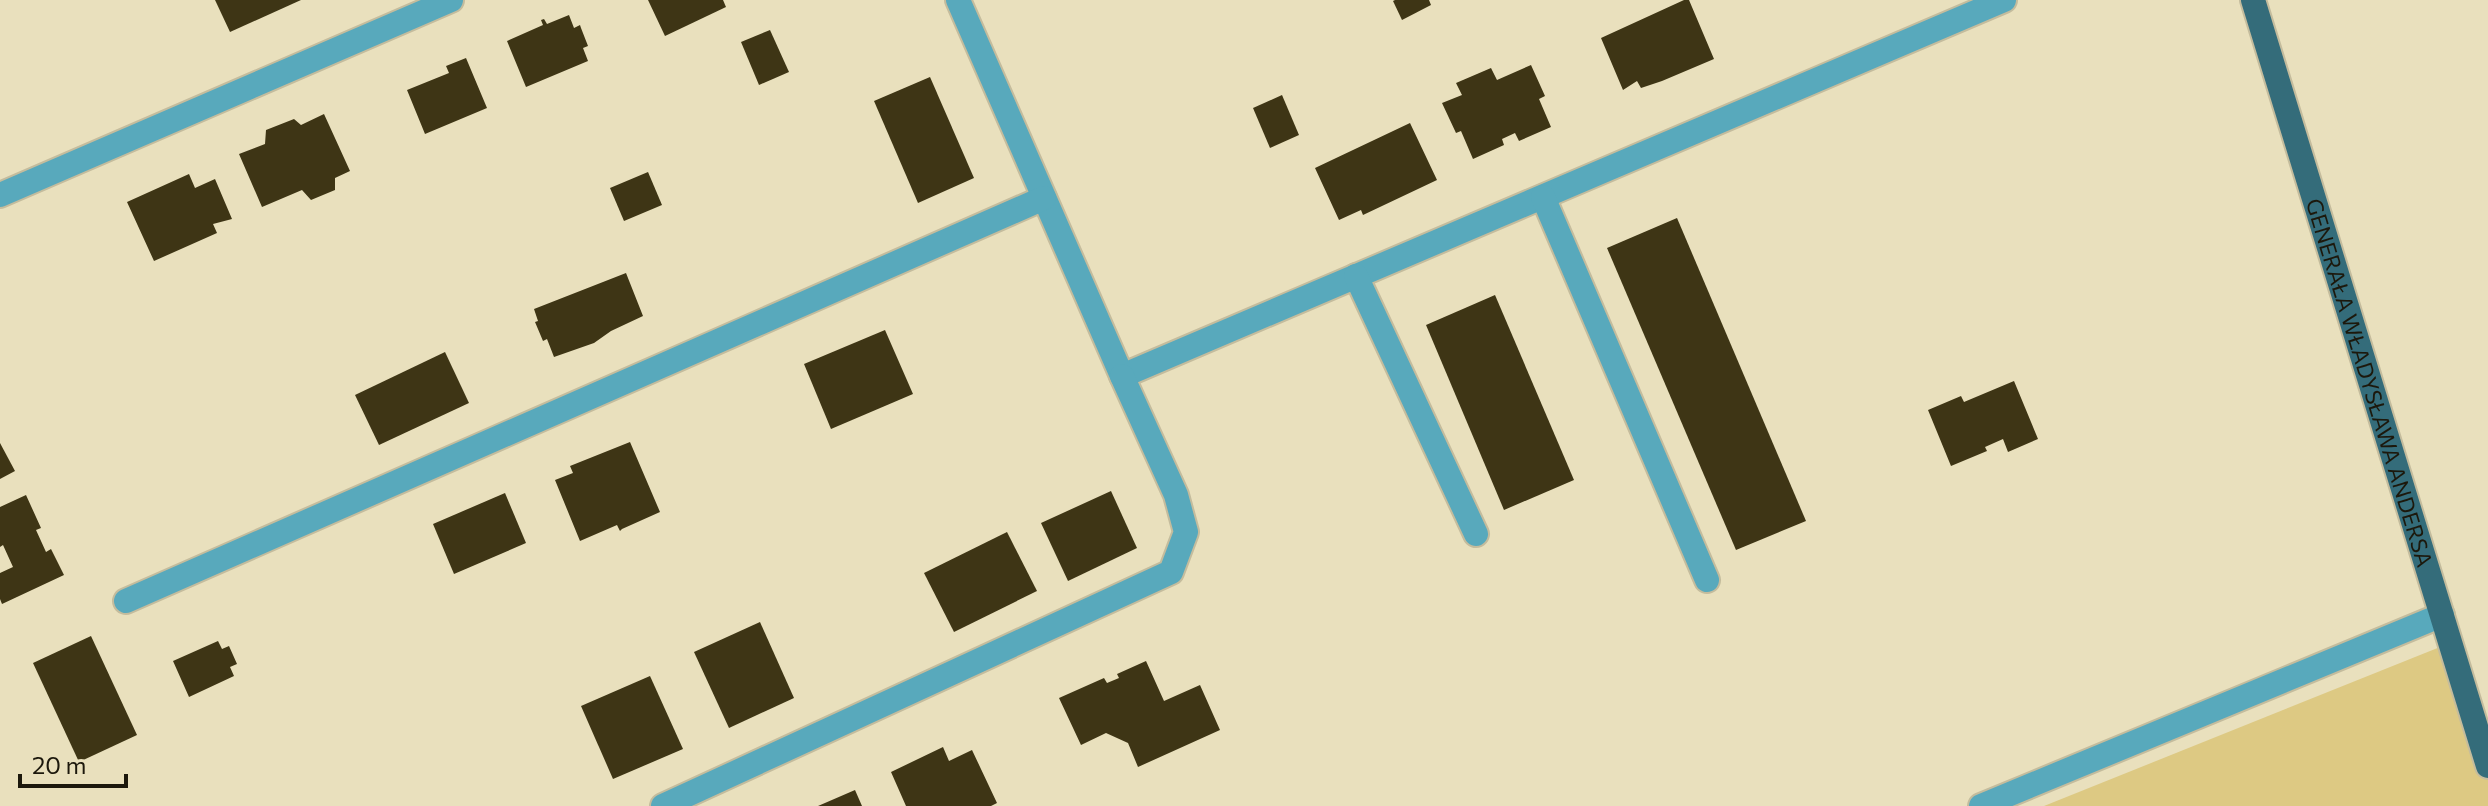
<svg xmlns="http://www.w3.org/2000/svg" width="2488" height="806" font-family="Commissioner,sans-serif">
<style>
.green{fill:#ddc983}
.building{fill:#3e3515}
.lines{fill:none;stroke-linecap:round;stroke-linejoin:round}
.minor-casing{stroke:#c4bc9d;stroke-width:28}
.major-casing{stroke:#c4bc9d;stroke-width:28}
.minor{stroke:#58a9bc;stroke-width:24}
.major{stroke:#346c7a;stroke-width:24}
.labels{text-anchor:middle;dominant-baseline:central;stroke-width:8;stroke-linejoin:round;paint-order:stroke}
.street-label{font-size:22px;fill:#1c180c;stroke:#e9e0bd}
</style>
<rect width="100%" height="100%" fill="#e9e0bd"/>
<!-- green -->
<polygon class="green" points="2450,643 2488,765 2488,806 2044,806"/>
<!-- building -->
<g class="building">
<polygon points="215,0 301,0 230,32"/>
<polygon points="648,0 723,0 726,7 665,36"/>
<polygon points="1395,0 1429,0 1431,5 1402,20 1393,1"/>
<polygon points="1684,0 1689,0 1714,59 1662,81 1641,88 1637,81 1623,90 1601,38"/>
<polygon points="569,15 574,28 580,25 581,28 588,46 583,48 588,61 526,87 507,41 543,25 541,20 544,19 547,24"/>
<polygon points="770,30 789,72 759,85 741,42"/>
<polygon points="466,58 487,108 425,134 407,90 449,73 446,66"/>
<polygon points="1531,65 1545,96 1539,99 1551,127 1519,141 1515,133 1502,139 1504,145 1473,159 1461,131 1456,133 1442,103 1462,95 1456,83 1491,68 1497,80"/>
<polygon points="930,77 974,178 918,203 874,101"/>
<polygon points="1282,95 1299,135 1270,148 1253,108"/>
<polygon points="324,114 350,171 335,178 335,190 311,200 302,190 262,207 239,154 265,144 266,130 294,119 301,125"/>
<polygon points="1410,123 1437,180 1363,215 1361,210 1339,220 1315,168"/>
<polygon points="648,172 662,205 624,221 610,188"/>
<polygon points="189,174 195,188 215,179 232,219 213,224 217,233 154,261 127,202"/>
<polygon points="1677,218 1806,521 1736,550 1607,248"/>
<polygon points="626,273 643,316 611,331 594,343 554,357 547,339 543,341 535,322 538,321 534,309"/>
<polygon points="1495,295 1574,480 1504,510 1426,325"/>
<polygon points="885,330 913,394 831,429 804,364"/>
<polygon points="445,352 469,403 379,445 355,395"/>
<polygon points="2014,381 2038,439 2008,452 2003,439 1985,447 1987,451 1951,466 1928,410 1961,396 1964,402"/>
<polygon points="630,442 660,512 622,529 614,511 622,529 620,531 617,525 580,541 555,480 573,473 570,466"/>
<polygon points="0,443 15,471 0,479"/>
<polygon points="1111,491 1137,548 1068,581 1041,523"/>
<polygon points="505,493 526,543 454,574 433,524"/>
<polygon points="26,495 41,528 36,530 46,552 51,549 64,575 2,604 0,599 0,573 13,567 3,545 0,547 0,507"/>
<polygon points="1007,532 1037,591 954,632 924,573"/>
<polygon points="760,622 794,698 729,728 694,652"/>
<polygon points="91,636 137,735 79,762 33,663"/>
<polygon points="218,641 222,649 229,646 237,664 230,667 234,676 189,697 173,661"/>
<polygon points="1146,661 1164,701 1200,685 1220,730 1138,767 1128,743 1106,733 1081,745 1059,698 1104,678 1107,683 1119,678 1117,674"/>
<polygon points="650,676 683,749 613,779 581,706"/>
<polygon points="943,747 949,761 972,750 997,803 991,806 906,806 891,772"/>
<polygon points="855,790 862,806 818,806"/>
</g>
<g class="lines">
<defs>
<g id="minor">
<polyline points="958,0 1122,376 2004,0"/>
<polyline points="0,195 451,0"/>
<polyline points="1543,197 1707,580"/>
<polyline points="1356,276 1476,534"/>
<polyline points="126,601 1044,198"/>
<polyline points="663,806 1171,572 1186,532 1176,495 1122,376"/>
<polyline points="1981,806 2442,615"/>
</g>
<g id="major">
<path id="s1" d="M 2253,0 L 2488,766"/>
</g>
</defs>
<!-- minor casing -->
<use href="#minor" class="minor-casing"/>
<!-- major casing -->
<use href="#major" class="major-casing"/>
<!-- minor -->
<use href="#minor" class="minor"/>
<!-- major -->
<use href="#major" class="major"/>
</g>
<g class="labels">
<!-- street labels -->
<g class="street-label">
<text stroke="none"><textPath href="#s1" startOffset="400">GENERAŁA WŁADYSŁAWA ANDERSA</textPath></text>
</g>
</g>
<!-- scale -->
<path d="M20 774v12h106v-12" fill="none" stroke="#1c180c" stroke-width="4"/>
<text x="32" y="774" font-size="24" fill="#1c180c" stroke="#e9e0bd" stroke-width="6" paint-order="stroke">20 m</text>
</svg>
